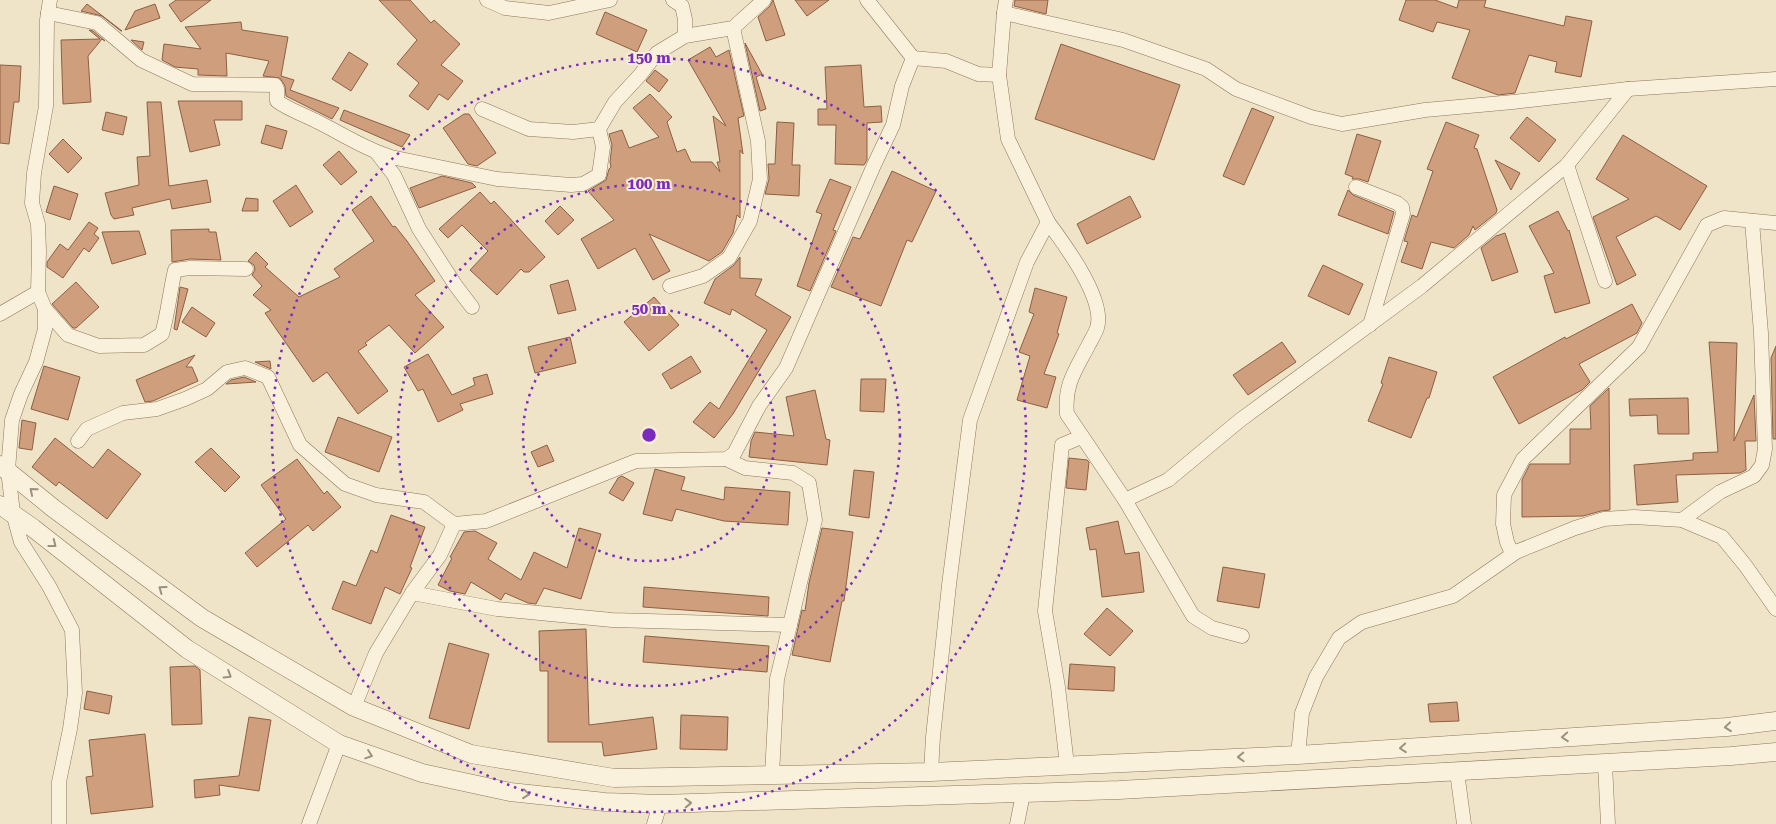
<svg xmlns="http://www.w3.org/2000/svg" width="1776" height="824" font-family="'Roboto Serif',serif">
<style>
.building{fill:#cf9f7d;stroke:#8d5f41}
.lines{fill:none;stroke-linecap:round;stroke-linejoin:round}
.minor-casing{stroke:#8d765c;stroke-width:15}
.tertiary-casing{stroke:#8d765c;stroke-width:19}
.minor{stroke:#faf1dc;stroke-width:14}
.tertiary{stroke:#faf1dc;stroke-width:18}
.oneway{stroke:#9c907e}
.ring{fill:none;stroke:#7b2cbf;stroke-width:2.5;stroke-dasharray:2.5 5}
.centre{fill:#7b2cbf;stroke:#f7eed8;stroke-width:2.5}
.ring-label{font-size:15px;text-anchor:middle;font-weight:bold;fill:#7b2cbf;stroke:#f7eed8;stroke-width:4;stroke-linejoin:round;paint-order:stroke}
</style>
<rect width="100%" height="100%" fill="#f0e4c8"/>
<!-- building -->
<g class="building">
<polygon points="176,0 211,0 181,22 169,5"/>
<polygon points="379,0 410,0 431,23 434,20 460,44 441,65 463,81 448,100 439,94 428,110 409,96 419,83 397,64 417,40"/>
<polygon points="773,0 785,35 766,41 758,17 770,6"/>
<polygon points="795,0 829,0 807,16"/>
<polygon points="1015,0 1048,0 1046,14 1014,6"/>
<polygon points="1406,0 1435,0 1457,8 1459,0 1486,0 1484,7 1564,26 1566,16 1592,21 1581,77 1555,72 1557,62 1529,55 1515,93 1498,95 1452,78 1470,30 1437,22 1433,32 1399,20"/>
<polygon points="87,4 122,31 121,31 102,16 81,11"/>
<polygon points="155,4 160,18 125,30 135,11"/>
<polygon points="605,12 647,30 637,52 596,34"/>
<polygon points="241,22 242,30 288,37 281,76 294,80 290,90 339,108 332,119 286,96 285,86 280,78 263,76 269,61 226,53 227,76 198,75 198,69 175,67 162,60 164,44 201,49 185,27"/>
<polygon points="89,30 93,31 105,41 102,39 88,56 91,102 63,104 61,40 100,39"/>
<polygon points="131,40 144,42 142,50"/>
<polygon points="745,43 762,74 756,77 766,109 760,111"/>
<polygon points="1061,44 1180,85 1154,160 1035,119"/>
<polygon points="710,47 716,57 729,50 744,116 738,118 743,154 740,150 740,218 737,215 733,233 722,252 709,261 649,234 670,271 653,280 635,248 598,269 581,239 614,220 588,191 606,180 609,169 611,167 610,162 612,145 609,134 622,130 629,148 659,137 633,108 650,94 672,117 667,122 677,152 685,149 691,162 712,162 720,172 717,162 720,162 713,116 726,126 688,60"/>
<polygon points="349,52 368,64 351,91 332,79"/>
<polygon points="0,65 21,66 19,102 14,102 9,144 0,143"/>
<polygon points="861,65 864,107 881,106 882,122 867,123 867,160 864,165 835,164 836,125 818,125 818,109 827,109 825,67"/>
<polygon points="655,70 668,80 659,92 646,81"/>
<polygon points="178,101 242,101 242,120 214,120 220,145 190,152"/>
<polygon points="147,102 161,102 169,186 207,180 211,202 172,209 170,199 132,208 134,215 114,219 111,215 105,193 139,185 137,157 150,156"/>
<polygon points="1252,108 1274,117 1244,185 1223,176"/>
<polygon points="344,110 410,135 402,147 340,120"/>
<polygon points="106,112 127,117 123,135 102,130"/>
<polygon points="464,114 469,114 496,153 477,166 468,164 443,128"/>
<polygon points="1527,117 1556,140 1539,162 1510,138"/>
<polygon points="777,122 794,123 792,165 800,165 799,196 765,194 769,179 768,164 775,164"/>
<polygon points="1446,122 1479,135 1474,148 1477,149 1497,210 1496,213 1475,230 1473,226 1469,235 1454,248 1431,242 1422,269 1401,262 1408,242 1404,241 1412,215 1417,217 1433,171 1427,169"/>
<polygon points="266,125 287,131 282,149 261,143"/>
<polygon points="1357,134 1381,141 1368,182 1359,179 1352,179 1353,177 1345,174"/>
<polygon points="1623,135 1707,186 1680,230 1656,216 1616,237 1636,275 1617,285 1593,217 1629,199 1596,179"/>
<polygon points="63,139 82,158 68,173 49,154"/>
<polygon points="339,151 357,172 341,185 323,165"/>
<polygon points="1495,160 1520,173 1511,190"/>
<polygon points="892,171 936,191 912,242 907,240 881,306 831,287 853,237 860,239"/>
<polygon points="442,176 472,183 476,187 419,208 410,188"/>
<polygon points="830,179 851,187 833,230 836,231 810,291 797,286 822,214 816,212"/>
<polygon points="296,185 313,212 290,227 273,201"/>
<polygon points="54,186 78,194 70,220 46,212"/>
<polygon points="1348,190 1353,195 1394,212 1388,234 1338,215"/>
<polygon points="480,192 491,204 494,201 545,257 529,272 524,272 521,269 497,295 470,270 488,251 462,225 448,238 439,229"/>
<polygon points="371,196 393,227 395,226 407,241 435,281 415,295 444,327 415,353 389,325 365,343 367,345 358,351 388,391 358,414 327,372 313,382 265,313 271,310 253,295 262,286 252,275 255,270 254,265 248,261 256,252 268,264 265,267 299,297 340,277 334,269 374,241 352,210"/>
<polygon points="1130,196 1141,217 1087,244 1077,224"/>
<polygon points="246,198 258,199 258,211 242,211"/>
<polygon points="560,206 574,220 558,235 545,221"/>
<polygon points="1558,211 1568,231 1569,230 1590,303 1555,313 1544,276 1554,273 1529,226"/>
<polygon points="89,222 98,228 94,234 99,238 89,252 84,248 63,278 47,267 47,262 60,244 68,250"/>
<polygon points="209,229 209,232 216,232 221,260 190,259 172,262 171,230"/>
<polygon points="139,231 146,254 112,264 102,232"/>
<polygon points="1505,233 1518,272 1492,281 1481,248 1496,236"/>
<polygon points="740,257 740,278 762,279 755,295 791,317 733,414 714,438 693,422 710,402 719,409 767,330 732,309 730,315 704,303 715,279 734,265"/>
<polygon points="1323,265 1363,284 1349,315 1308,296"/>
<polygon points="568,280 576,310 558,314 550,285"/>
<polygon points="76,282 99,307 76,328 73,328 52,304"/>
<polygon points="180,287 188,289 177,330 174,329"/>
<polygon points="1035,288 1067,297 1057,333 1059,334 1044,374 1056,377 1047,408 1017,400 1030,356 1019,352 1034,314 1029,312"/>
<polygon points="654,297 679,325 649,351 624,322"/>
<polygon points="1632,304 1642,323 1637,333 1579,364 1590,382 1582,390 1519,424 1493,377 1565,337 1566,339"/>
<polygon points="192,307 215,323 206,337 182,322"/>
<polygon points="570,337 576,363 535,373 528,347"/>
<polygon points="1282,342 1296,362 1248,395 1233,375"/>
<polygon points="1709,342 1737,343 1734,441 1754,395 1756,441 1745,441 1746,470 1740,473 1676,475 1678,502 1637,505 1634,465 1693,460 1693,453 1718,452"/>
<polygon points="1776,346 1776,439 1773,439 1771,358"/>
<polygon points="428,354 452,395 475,385 473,378 487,374 493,394 460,404 463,410 438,422 423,389 418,391 404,367"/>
<polygon points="195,355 186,367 192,367 198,381 153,401 145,402 136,380"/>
<polygon points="691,356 701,372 671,389 662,374"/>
<polygon points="1389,357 1437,372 1429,398 1427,398 1411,438 1368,421 1383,384 1381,383"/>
<polygon points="270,361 271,369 255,362"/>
<polygon points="44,366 80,377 68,420 31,409"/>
<polygon points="244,377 256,382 226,384 231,380"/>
<polygon points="861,379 886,379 884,412 860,411"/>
<polygon points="1609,388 1610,510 1601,511 1583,516 1522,517 1522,480 1530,464 1570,464 1570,429 1591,429 1590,406"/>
<polygon points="815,390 826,439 830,440 827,465 749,457 751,441 755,432 794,436 786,397"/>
<polygon points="1688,398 1689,434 1658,434 1657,415 1630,416 1629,399"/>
<polygon points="338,417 392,437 379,472 325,452"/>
<polygon points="22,420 36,423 32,450 19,448"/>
<polygon points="55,438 93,468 108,449 141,474 107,519 59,482 56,486 32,467"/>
<polygon points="547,445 554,461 538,467 531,452"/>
<polygon points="211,448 240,477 225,492 195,462"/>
<polygon points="1069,458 1087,460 1089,462 1086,490 1066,488"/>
<polygon points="297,459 324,494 327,491 341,507 313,531 308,525 257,567 245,553 286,519 261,485"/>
<polygon points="655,469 685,477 681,490 724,500 725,487 790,492 788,525 724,521 676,509 672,521 643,514"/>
<polygon points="854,470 874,472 869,518 849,515"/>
<polygon points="622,476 634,483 623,501 609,493 618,478"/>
<polygon points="391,515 425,527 410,567 412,568 400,594 385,587 371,624 332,609 343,581 356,586 371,550 377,553"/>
<polygon points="1118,521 1125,554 1139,552 1144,592 1102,597 1096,549 1090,550 1086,528"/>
<polygon points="579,528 601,534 581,599 544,588 536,604 528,603 505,593 501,600 471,582 465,594 450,591 438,585 452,558 450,557 464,532 475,531 497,543 488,559 521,580 534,552 567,568"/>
<polygon points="822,528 853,532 844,601 842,601 830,662 792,655 802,610 805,611 809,583"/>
<polygon points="1223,567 1265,574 1259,608 1217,601"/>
<polygon points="644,587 769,597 768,616 643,607"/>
<polygon points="1107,608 1133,631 1110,656 1084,634"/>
<polygon points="586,629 589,725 653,717 657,749 604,756 602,742 548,742 548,671 540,671 539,631"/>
<polygon points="645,636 769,646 767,672 643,662"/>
<polygon points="449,643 489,654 469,729 429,718"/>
<polygon points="1070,664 1115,667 1114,691 1068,689"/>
<polygon points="195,666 200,670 202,724 172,725 170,667"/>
<polygon points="87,691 112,696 109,714 84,709"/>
<polygon points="1457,702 1459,721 1430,722 1428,704"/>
<polygon points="681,715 728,717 727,750 680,749"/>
<polygon points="249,717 271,720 259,791 219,785 220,795 195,798 194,780 239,776"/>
<polygon points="145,734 153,807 91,814 86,777 93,776 89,740"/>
</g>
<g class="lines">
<defs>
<g id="minor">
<polyline points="50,0 47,20 46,106 34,173 32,203 38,224 39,251 38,292 45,309 45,329 36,362 21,394 12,420 8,470 13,513 21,542 49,586 72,630 75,693 70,729 59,782 59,824"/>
<polyline points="487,0 505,8 549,13 610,0"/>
<polyline points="673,0 682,6 685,19 685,36"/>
<path d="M 48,13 L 97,23 L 141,60 L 192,84 L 275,85 L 277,89 L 277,101 C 289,110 303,114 316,121 C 341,133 364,149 391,157 L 497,179 L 571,185 L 583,184 L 599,175 L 603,147 L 599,129 L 615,102 L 640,75 L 657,53 L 685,36 L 733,28 L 764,0"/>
<polyline points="1004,13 1123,40 1206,69 1236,89 1311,117 1342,124 1425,110 1513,102 1628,89 1776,79"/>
<polyline points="913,58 946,61 978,74 999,75"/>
<polyline points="482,109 529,129 573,132 599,129"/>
<polyline points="377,153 394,175 419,229 456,286 472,307"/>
<polyline points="1567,165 1605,281"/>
<polyline points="1356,187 1397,203 1402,207 1403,214 1370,325"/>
<path d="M 1048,222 C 1065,245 1106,300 1097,328 C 1095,334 1091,340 1088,346 C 1075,371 1064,385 1067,414 L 1125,500 L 1193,616 L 1212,628 L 1242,636"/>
<polyline points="1776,223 1724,218 1707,225 1639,347 1523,459 1504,495 1503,524 1507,542 1510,549 1516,552 1575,528 1604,519 1634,517 1682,520 1722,537 1745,565 1776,609"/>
<polyline points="670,286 703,276 729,258 750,221 760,179 758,141 733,28"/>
<path d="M 45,309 L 68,335 L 99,346 L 144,345 L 162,334 C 168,313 170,291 175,270 L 190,268 L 246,269"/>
<polyline points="0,314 38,292"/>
<polyline points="78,441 87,429 123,413 157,409 185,399 207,389 227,372 245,368 268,377 300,445 345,484 376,495 424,502 454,524"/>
<polyline points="726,459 745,468 793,473 809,483 815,520 777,679 772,775"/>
<polyline points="1125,500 1168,480 1239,421 1422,286 1567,165 1628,89"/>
<polyline points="1682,520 1720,492 1754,476 1762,465 1765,449 1761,333 1752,221"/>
<polyline points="412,593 497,609 612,620 790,625"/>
<polyline points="354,707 376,653 412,593 440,555 454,524 486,521 636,461 726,459 734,454 759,406 786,368 874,165 893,125 902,86 913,58 867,0"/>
<polyline points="1298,755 1302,713 1316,677 1339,638 1362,622 1453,596 1516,552"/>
<polyline points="1605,764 1608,824"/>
<polyline points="1067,765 1058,687 1045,611 1062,445 1081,437"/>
<polyline points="931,772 933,737 949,585 970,420 1027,262 1048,222 1008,139 999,75 1004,13 1006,0"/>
<polyline points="1457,772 1464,824"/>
<polyline points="309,824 339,744"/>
<polyline points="654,824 660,804"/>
<polyline points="1017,824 1023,794"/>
</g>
<g id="tertiary">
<polyline points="0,465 53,508 202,618 354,707 471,754 614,778 931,772 1298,755 1727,727 1776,721"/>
<polyline points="0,505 33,528 187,649 339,744 422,773 510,792 605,802 660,804 1119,790 1731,756 1776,752"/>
</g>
</defs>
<!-- minor casing -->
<use href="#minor" class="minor-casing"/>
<!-- tertiary casing -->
<use href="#tertiary" class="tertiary-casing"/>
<!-- minor -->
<use href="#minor" class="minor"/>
<!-- tertiary -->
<use href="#tertiary" class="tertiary"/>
</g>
<!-- one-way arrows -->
<defs><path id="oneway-chevron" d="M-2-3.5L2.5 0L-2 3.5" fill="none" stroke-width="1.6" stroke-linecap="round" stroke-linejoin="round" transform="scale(1.25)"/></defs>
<g class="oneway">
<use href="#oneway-chevron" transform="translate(33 491) rotate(-140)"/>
<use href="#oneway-chevron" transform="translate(53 544) rotate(38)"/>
<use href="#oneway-chevron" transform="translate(162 589) rotate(-144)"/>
<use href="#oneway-chevron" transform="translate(228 675) rotate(32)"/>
<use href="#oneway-chevron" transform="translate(1728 727) rotate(174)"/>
<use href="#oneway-chevron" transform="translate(1565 737) rotate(176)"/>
<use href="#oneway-chevron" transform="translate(1403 748) rotate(176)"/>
<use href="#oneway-chevron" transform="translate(369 755) rotate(19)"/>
<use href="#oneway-chevron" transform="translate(1241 757) rotate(178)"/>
<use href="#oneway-chevron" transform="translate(526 794) rotate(6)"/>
<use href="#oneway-chevron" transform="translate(688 803) rotate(-2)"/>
</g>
<!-- distance rings -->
<g class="ring">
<circle cx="649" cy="435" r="126"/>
<circle cx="649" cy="435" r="251"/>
<circle cx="649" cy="435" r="377"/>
</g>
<circle cx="649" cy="435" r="8" class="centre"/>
<g class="ring-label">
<text x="649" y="63">150 m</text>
<text x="649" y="189">100 m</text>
<text x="649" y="314">50 m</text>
</g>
</svg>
